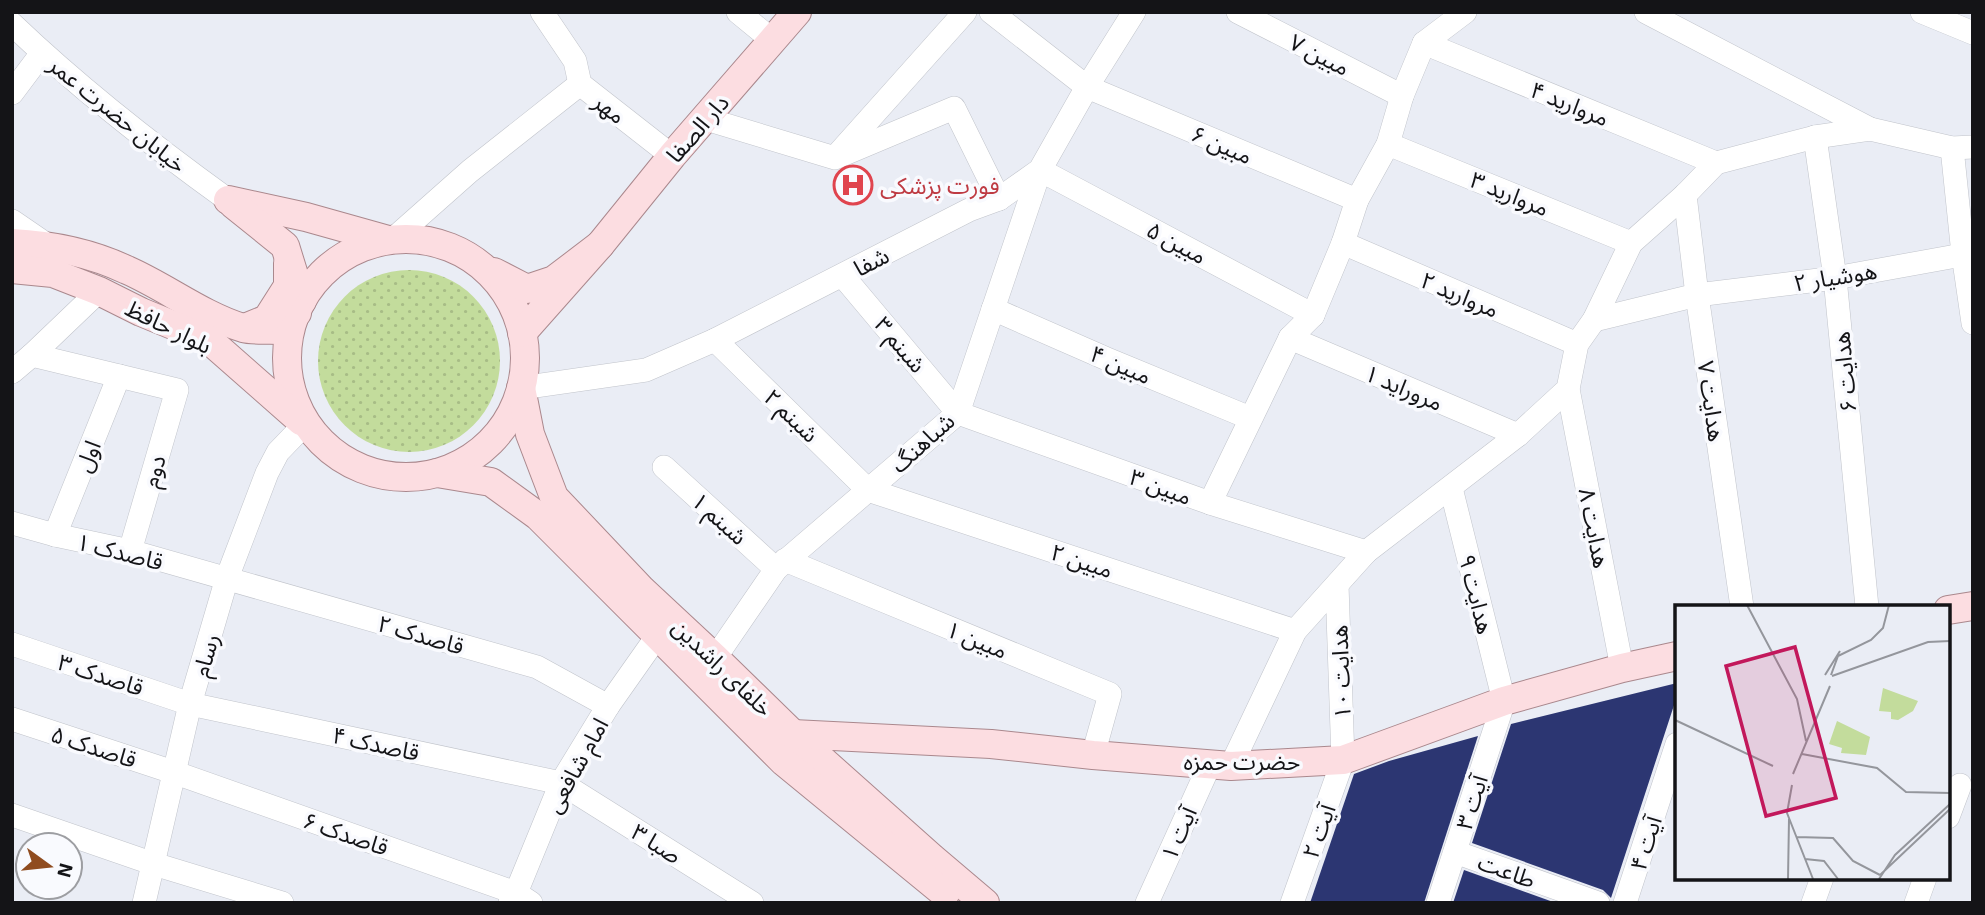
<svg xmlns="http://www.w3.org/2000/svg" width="1985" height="915" font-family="'Exo 2','Noto Sans Arabic',sans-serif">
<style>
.grass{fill:url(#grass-dots)}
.building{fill:#2c3672}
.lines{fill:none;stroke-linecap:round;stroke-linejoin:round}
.minor-casing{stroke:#c1c4cb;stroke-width:24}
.major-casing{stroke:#aa888d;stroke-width:30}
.minor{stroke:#fff;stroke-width:23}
.major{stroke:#fcdde1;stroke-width:28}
.labels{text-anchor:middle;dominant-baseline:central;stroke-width:7;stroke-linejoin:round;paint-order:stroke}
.street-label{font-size:23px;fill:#141417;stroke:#f9fafe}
.health-label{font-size:23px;fill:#be3a42;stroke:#f9fafe;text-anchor:start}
.inset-road{fill:none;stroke:#94969c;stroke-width:2}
.view{fill:#c2185b;fill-opacity:0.15;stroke:#c2185b;stroke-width:3.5}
.inset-edge{fill:none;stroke:#141417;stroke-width:3.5}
</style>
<defs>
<pattern id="grass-dots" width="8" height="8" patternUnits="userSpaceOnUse" patternTransform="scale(1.75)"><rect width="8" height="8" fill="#c3dc9c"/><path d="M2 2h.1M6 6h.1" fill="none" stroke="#a7bc86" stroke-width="1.8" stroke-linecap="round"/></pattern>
</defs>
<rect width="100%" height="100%" fill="#eaedf5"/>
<!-- grass -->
<circle class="grass" cx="409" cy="361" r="91"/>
<!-- building -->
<g class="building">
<polygon points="1677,683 1677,696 1611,898 1603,890 1472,843 1511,724"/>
<polygon points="1478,736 1424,903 1310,903 1354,774 1389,761"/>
<polygon points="1464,870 1556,903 1453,903"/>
</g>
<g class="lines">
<defs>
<g id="minor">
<polyline points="542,12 575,61 580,84 672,156"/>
<polyline points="738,12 772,40"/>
<polyline points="991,12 1087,87 1357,200"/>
<polyline points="1238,12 1402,96"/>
<polyline points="1646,12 1870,129"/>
<polyline points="1922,12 1973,33"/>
<path d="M 12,24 C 79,88 153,146 228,200"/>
<polyline points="1424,43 1716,163"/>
<polyline points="12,93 42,53"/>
<polyline points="706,119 835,158 954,108 999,199"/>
<polyline points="1815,137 1835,278 1867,607"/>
<polyline points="1388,144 1631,243"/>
<polyline points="1952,148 1963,254 1973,323"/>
<polyline points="839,153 965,12"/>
<polyline points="1685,195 1697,295 1742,607"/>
<polyline points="12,221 47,245"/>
<polyline points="391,241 470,171 580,84"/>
<polyline points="1343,243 1577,344"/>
<polyline points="843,276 958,413 1210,503 1366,552"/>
<polyline points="993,309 1107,359 1250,418"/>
<polyline points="1594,320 1697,295 1835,278 1973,253"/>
<polyline points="1290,338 1518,435"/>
<polyline points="715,340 868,490 1295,631"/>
<polyline points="32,355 177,390 130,551"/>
<polyline points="12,372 32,355 99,291"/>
<polyline points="521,388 646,370 715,340 969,210 999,199 1040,170 1087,87 1134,12"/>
<polyline points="1568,389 1622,668"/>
<polyline points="664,467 776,569"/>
<polyline points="1210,503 1290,338 1313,315 1343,243 1357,200 1388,144 1402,96 1424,43 1465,12"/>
<polyline points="12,523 55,535 130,551 537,667 608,706"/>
<polyline points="55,535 119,376"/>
<polyline points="785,560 1110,694 1093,755"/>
<polyline points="12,644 190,704 561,783 752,903"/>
<polyline points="715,658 776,569 958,413 1040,170 1313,315"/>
<polyline points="12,719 176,773 516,893 531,903"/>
<polyline points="1231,766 1295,631 1366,552 1518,435 1568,389 1577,344 1594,320 1631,243 1685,195 1716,163 1815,137 1870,129 1952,148 1973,147"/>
<polyline points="12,815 154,864 282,903"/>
<polyline points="1948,817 1960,785"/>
<polyline points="1455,852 1598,903"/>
<polyline points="144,903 190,704 227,578 267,473 278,452 305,424"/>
<polyline points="510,903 516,893 561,783 608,706 658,635"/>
<polyline points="1147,903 1210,764"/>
<polyline points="1292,903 1343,760 1337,585"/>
<polyline points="1438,903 1504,701 1451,488"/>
<polyline points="1625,903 1677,744"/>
<polyline points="1813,903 1822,878"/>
<polyline points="1916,903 1925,878"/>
</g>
<g id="major">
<polyline points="228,200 306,217 388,240"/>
<polyline points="233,204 285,246 302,301"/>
<circle cx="406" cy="358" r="119"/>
<path d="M 12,243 C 52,245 91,253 127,270 C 166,287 201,315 243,328 C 254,331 268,329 280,330 L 297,313"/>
<polyline points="600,245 672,156 797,12"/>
<polyline points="12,269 53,273 99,291 141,312 209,340 301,421"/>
<polyline points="494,272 527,289 554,280 600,245 522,333"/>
<polyline points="245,328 267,319 288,286 288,263"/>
<polyline points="521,388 530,434 554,497 642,590 715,658 793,734 932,858 985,903"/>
<polyline points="437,473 491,482 538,516 784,762 945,894"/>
<polyline points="1948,610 1973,606"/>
<polyline points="793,734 991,744 1093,755 1231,766 1343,760 1504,701 1622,668 1677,656"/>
</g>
</defs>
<!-- minor casing -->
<use href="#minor" class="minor-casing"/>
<!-- major casing -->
<use href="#major" class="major-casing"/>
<!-- minor -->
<use href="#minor" class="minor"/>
<!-- major -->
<use href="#major" class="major"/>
</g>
<!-- icons -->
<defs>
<symbol id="hospital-ring" viewBox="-11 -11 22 22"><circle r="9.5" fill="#f9fafe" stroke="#e0444e" stroke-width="1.5"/><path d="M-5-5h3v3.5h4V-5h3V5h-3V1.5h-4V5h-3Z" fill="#e0444e"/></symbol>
</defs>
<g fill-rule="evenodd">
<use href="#hospital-ring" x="831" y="163" width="44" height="44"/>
</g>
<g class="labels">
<!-- street labels -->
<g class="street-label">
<text transform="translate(1320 54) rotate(27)">مبین ۷</text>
<text transform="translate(1570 103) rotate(22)">مروارید ۴</text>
<text transform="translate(610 108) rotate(38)">مهر</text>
<text transform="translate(118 114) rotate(39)">خیابان حضرت عمر</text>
<text transform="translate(697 128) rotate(-49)">دار الصفا</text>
<text transform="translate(1222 144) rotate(23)">مبین ۶</text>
<text transform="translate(1510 193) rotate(22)">مروارید ۳</text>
<text transform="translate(1177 242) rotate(28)">مبین ۵</text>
<text transform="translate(871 261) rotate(-27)">شفا</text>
<text transform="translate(1835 276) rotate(-9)">هوشیار ۲</text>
<text transform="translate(1460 294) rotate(23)">مروارید ۲</text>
<text transform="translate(169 326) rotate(26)">بلوار حافظ</text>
<text transform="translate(901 344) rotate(50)">شبنم ۳</text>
<text transform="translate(1121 364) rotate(23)">مبین ۴</text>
<text transform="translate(1844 372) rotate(-95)">هدایت ۶</text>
<text transform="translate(1404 387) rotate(23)">مروراید ۱</text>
<text transform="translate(1712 401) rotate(82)">هدایت ۷</text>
<text transform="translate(792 415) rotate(44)">شبنم ۲</text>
<text transform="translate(922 442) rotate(-42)">شباهنگ</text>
<text transform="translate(87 456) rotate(-68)">اول</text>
<text transform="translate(153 471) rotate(-74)">دوم</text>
<text transform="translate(1161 486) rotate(20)">مبین ۳</text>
<text transform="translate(720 518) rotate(42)">شبنم ۱</text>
<text transform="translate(1595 528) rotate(79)">هدایت ۸</text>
<text transform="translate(120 551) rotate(14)">قاصدک ۱</text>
<text transform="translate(1082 560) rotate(18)">مبین ۲</text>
<text transform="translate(1477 594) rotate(76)">هدایت ۹</text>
<text transform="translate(421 634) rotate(16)">قاصدک ۲</text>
<text transform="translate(977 639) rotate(22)">مبین ۱</text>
<text transform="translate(205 655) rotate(-74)">رسام</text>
<text transform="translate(723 667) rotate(44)">خلفای راشدین</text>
<text transform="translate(1340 672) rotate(-92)">هدایت ۱۰</text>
<text transform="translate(101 674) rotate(18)">قاصدک ۳</text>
<text transform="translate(376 743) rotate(12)">قاصدک ۴</text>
<text transform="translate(94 746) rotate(18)">قاصدک ۵</text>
<text x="1242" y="761">حضرت حمزه</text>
<text transform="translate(576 765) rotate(-61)">امام شافعی</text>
<text transform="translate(1471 802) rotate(-72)">آیت ۳</text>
<text transform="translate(1318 831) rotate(-70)">آیت ۲</text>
<text transform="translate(346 833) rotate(19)">قاصدک ۶</text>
<text transform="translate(1178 833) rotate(-66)">آیت ۱</text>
<text transform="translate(657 843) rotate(32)">صبا ۳</text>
<text transform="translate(1645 843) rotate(-72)">آیت ۴</text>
<text transform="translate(1507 870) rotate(20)">طاعت</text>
</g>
<!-- health labels -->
<g class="health-label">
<text x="880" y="185">فورت پزشکی</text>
</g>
</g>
<!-- overview -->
<g transform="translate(1675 605)">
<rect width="275" height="275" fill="#eaedf5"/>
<path d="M 208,83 L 243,96 L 238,106 L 223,115 L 216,114 L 216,107 L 204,106 Z" fill="#c3dc9c"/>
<path d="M 162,116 L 195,132 L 191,150 L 166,148 L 167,143 L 154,139 Z" fill="#c3dc9c"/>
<path class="inset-road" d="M 72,0 L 122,94 L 131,136M 150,70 L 165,46M 156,70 L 163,51 L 196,35 L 208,23 L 214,0M 157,71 L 253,37 L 275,36M 0,115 L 98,161M 127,149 L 202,163 L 231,187 L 275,188M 118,169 L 155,81M 117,180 L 112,208 L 138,274M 121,232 L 158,233 L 178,256 L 205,270M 130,254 L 149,256 L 163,274M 205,270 L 275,204M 113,274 L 114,214M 204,274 L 220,250 L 275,199"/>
<path class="view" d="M 120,42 L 161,193 L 91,211 L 51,61 Z"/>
<rect width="275" height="275" class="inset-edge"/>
</g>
<!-- border -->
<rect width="1985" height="915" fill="none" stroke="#141417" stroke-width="28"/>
<!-- north arrow -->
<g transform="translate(49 866) rotate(105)"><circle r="33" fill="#f9fafe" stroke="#9d9ea2" stroke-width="2"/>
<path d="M0-5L12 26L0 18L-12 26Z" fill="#904c1f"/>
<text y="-10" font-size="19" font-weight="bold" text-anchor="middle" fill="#141417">N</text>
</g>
</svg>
